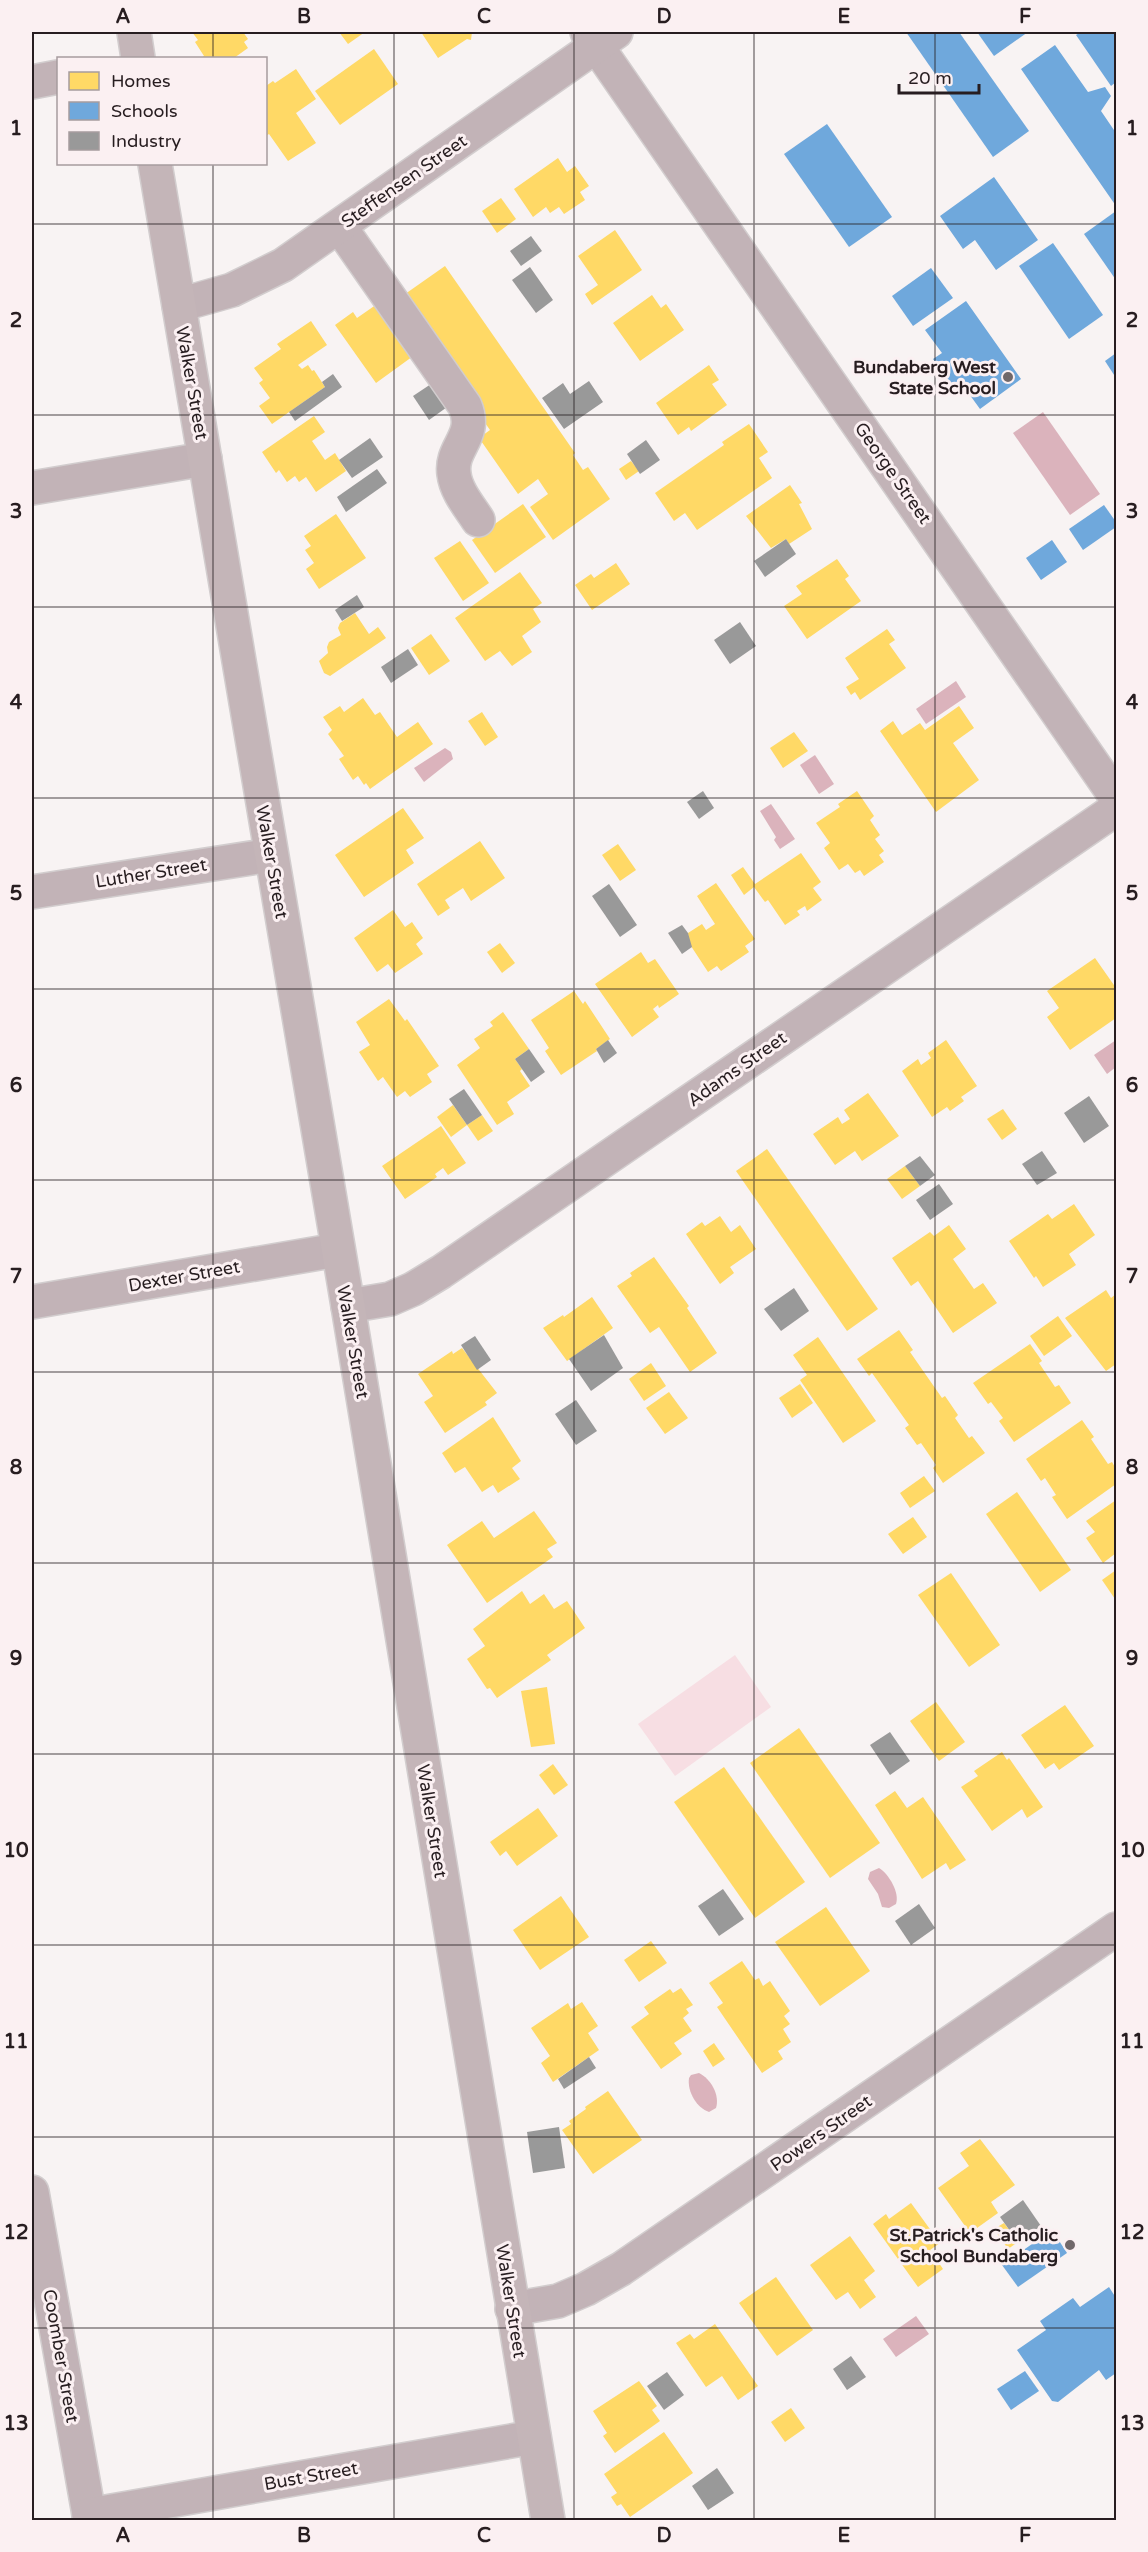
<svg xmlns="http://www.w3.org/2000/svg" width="1148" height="2552" font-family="'Varela Round',sans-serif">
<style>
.green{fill:#f7dee3}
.water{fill:#dbb3bc}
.homes{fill:#ffd966}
.schools{fill:#6fa8dc}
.industry{fill:#999}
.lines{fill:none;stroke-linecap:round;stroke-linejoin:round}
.minor-casing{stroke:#d2cdce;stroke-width:36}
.major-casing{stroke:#d2cdce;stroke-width:36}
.minor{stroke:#c2b3b7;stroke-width:33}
.major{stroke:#c4b5b8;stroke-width:33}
.grid{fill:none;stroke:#271d20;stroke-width:1.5;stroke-opacity:0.55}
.poi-dot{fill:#70686a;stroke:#fbf0f2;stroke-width:2}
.labels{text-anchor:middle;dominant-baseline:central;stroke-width:6;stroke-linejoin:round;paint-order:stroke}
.street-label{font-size:18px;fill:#271d20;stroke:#fbf0f2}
.poi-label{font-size:18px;font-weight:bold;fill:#271d20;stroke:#fbf0f2;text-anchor:end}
.neatline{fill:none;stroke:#271d20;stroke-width:2}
.grid-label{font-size:20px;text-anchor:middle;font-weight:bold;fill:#271d20}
</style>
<rect width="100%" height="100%" fill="#f8f3f3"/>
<!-- green -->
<polygon class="green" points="735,1655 771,1707 675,1776 638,1724"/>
<!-- water -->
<g class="water">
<polygon points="1043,412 1100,494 1070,515 1013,433"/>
<polygon points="956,681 966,697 926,724 916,709"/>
<polygon points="445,748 451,752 453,759 424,782 414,768"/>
<polygon points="815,755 834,784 819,794 800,765"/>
<polygon points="771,804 795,839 780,849 774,840 776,837 760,811"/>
<polygon points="1116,1040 1116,1067 1107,1074 1094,1055"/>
<path d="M 879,1868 C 889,1874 900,1893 896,1904 L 889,1908 L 882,1907 L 878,1894 L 868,1879 L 870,1872 Z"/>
<path d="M 699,2073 C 711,2079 720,2095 716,2108 L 709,2112 C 697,2108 687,2092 689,2078 L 691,2075 Z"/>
<polygon points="916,2316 929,2334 896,2357 883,2339"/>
</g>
<!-- homes -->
<g class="homes">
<polygon points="192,32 243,32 248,39 244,42 248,48 234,58 201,58 204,56 195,42 198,40"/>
<polygon points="339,32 365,32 348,44"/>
<polygon points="421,32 472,32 471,40 467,39 438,58"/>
<polygon points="374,49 398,84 340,125 315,91"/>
<polygon points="296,69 316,99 296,113 316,143 288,161 269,134 266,136 266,86 273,81 275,83"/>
<polygon points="558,158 567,172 575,166 589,186 580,192 585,200 564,214 559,207 550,213 546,207 533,217 514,189"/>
<polygon points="501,198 516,219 497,233 482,211"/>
<polygon points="615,230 642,270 592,305 585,294 598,285 578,256"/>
<polygon points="445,266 575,453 573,455 583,470 588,467 610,499 553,540 530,507 548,494 538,479 518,494 479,438 490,430 398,299"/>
<polygon points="652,295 661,308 666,304 684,330 640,361 613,323"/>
<polygon points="380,302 416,354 376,383 335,325 353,312 357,318"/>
<polygon points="311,321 327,345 298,365 302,369 308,365 312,371 314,370 325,387 272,424 259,406 270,398 259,383 263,380 254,368 281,349 277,344"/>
<polygon points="709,365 719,380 712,384 727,405 691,431 689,427 678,435 656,403"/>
<polygon points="314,416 325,432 312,441 325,460 335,453 346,471 316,492 306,477 299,482 295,476 287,482 279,470 276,473 262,452"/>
<polygon points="749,424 768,452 759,458 772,478 697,530 685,513 674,521 655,493 724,445 722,442"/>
<polygon points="631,461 639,471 626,480 619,469"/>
<polygon points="790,485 802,503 799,504 812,529 789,544 786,539 771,548 746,516"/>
<polygon points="523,504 546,537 495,573 472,540"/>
<polygon points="336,514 366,558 319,589 306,569 314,563 305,550 311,546 304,536"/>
<polygon points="460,541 489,583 463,601 434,558"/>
<polygon points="837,559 849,576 845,579 861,601 807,639 784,606 802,594 796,586"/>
<polygon points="616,563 630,584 592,610 575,585 591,574 594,578"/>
<polygon points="520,572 542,603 533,609 541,622 522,636 532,652 512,666 500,651 485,661 455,618"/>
<polygon points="355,613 369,634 378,627 386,638 330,676 324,673 319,661 328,653 327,647 329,642 341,635 338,628 340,623"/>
<polygon points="887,629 895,640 889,644 906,668 860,700 855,692 851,695 846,687 859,679 845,658"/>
<polygon points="431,634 450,661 429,675 411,648"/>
<polygon points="363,698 375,715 380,712 397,737 418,722 433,744 370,789 366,783 364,785 358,776 353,780 339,759 344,756 328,734 332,730 323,717 340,706 344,712"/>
<polygon points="959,706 974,728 953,743 979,780 936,812 880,731 893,721 902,735 920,723 925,730"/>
<polygon points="482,712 498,737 485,746 468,721"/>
<polygon points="794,732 808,751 783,768 770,748"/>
<polygon points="857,791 874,816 870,820 880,835 875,839 884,851 879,855 884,862 864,876 860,870 855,873 848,864 839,870 824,848 830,843 816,823 840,807 838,804"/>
<polygon points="403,808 424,838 406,850 414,863 364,897 335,855"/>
<polygon points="480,841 505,878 471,901 463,888 445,900 450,908 438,916 417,884"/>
<polygon points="618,844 636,870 620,881 602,855"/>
<polygon points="801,853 821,882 813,888 822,900 807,911 805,906 797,911 800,915 785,925 768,900 765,902 754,887 744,895 731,875 743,867 755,884"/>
<polygon points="716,883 755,939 745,946 749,952 721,971 717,966 708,972 689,943 688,933 702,924 706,930 715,924 697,896"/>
<polygon points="393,910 405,927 412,922 423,938 416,944 423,954 395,973 388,964 377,972 354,938"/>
<polygon points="500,943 515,963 502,973 487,952"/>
<polygon points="641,952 648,963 655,959 679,994 659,1008 658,1005 653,1009 659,1017 632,1037 595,984"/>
<polygon points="1095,958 1116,988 1116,1018 1070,1050 1047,1017 1059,1008 1047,991"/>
<polygon points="574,991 583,1004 585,1001 610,1039 596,1049 597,1051 561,1075 545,1051 549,1048 531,1020"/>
<polygon points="389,999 405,1021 407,1019 439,1066 427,1074 432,1082 410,1097 405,1091 397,1097 383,1077 378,1081 359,1052 370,1045 356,1022"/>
<polygon points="503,1012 529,1049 515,1059 522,1069 520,1071 530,1086 507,1102 514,1114 497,1125 457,1065 480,1048 474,1039 493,1026 490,1022"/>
<polygon points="946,1040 977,1086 961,1097 964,1101 950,1111 947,1107 932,1117 902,1071 918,1059 921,1065 931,1058 928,1053"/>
<polygon points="868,1093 899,1136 862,1161 855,1151 835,1165 813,1134 838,1117 842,1124 850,1119 844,1110"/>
<polygon points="453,1105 467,1125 451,1137 437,1117"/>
<polygon points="1003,1109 1017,1129 1002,1140 987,1119"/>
<polygon points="482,1115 493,1131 478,1141 467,1125"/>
<polygon points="441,1126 466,1163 448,1175 443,1168 435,1174 437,1177 405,1199 382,1166"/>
<polygon points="767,1149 878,1309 847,1331 736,1171"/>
<polygon points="905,1166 920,1186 902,1199 887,1179"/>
<polygon points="1074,1204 1095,1235 1069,1254 1076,1265 1043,1287 1036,1276 1034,1278 1009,1241 1048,1214 1052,1219"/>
<polygon points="720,1216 731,1232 740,1225 756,1249 730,1267 734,1273 720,1284 686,1234 702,1222 705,1226"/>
<polygon points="949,1225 966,1249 953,1259 974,1289 983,1283 997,1303 953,1333 918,1281 911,1286 892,1258 930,1232 934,1236"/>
<polygon points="654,1257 689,1306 687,1308 717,1353 690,1372 659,1327 650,1333 617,1286 632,1276 630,1273"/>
<polygon points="1106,1290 1111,1298 1116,1294 1116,1364 1106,1371 1065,1318"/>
<polygon points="592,1297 613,1328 567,1361 543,1328 563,1315 564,1317"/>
<polygon points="1058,1316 1072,1336 1044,1356 1030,1336"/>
<polygon points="899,1330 913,1350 910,1352 942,1398 945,1396 958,1415 955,1418 969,1438 972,1436 985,1453 943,1483 933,1468 936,1465 921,1443 917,1445 905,1428 909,1425 872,1373 869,1376 857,1359"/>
<polygon points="818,1337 876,1421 843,1443 800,1380 807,1375 793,1355"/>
<polygon points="1030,1344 1042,1361 1039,1363 1055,1387 1059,1385 1071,1403 1014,1442 999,1421 1003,1418 991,1402 988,1404 973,1383"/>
<polygon points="462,1348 497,1393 485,1402 487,1405 445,1433 424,1402 433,1396 418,1374 452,1351 453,1354"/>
<polygon points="651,1363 666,1386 644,1401 629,1379"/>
<polygon points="800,1384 813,1403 792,1418 779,1398"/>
<polygon points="669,1392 688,1418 665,1434 646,1408"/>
<polygon points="493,1417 521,1461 512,1468 520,1479 498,1493 493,1485 482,1492 465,1467 455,1473 442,1453"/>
<polygon points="1082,1420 1094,1437 1091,1439 1108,1464 1112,1462 1116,1469 1116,1484 1067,1519 1052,1497 1056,1495 1045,1478 1041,1481 1026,1459"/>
<polygon points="924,1476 935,1491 910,1508 900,1493"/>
<polygon points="1017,1492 1071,1570 1040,1592 986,1514"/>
<polygon points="1116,1500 1116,1553 1103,1563 1086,1538 1095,1532 1086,1521"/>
<polygon points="534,1511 557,1543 547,1549 553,1557 487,1603 447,1545 482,1521 494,1538"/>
<polygon points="913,1517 927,1537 903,1554 888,1534"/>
<polygon points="1116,1570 1116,1598 1115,1599 1102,1580"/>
<polygon points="951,1573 1000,1645 969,1667 918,1595"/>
<polygon points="522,1591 530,1604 544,1594 554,1609 567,1601 585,1628 547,1655 551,1660 497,1698 490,1688 487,1689 467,1659 485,1646 473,1629"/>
<polygon points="547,1687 555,1744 531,1747 521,1691"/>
<polygon points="936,1702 965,1742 939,1761 910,1721"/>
<polygon points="1065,1705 1094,1746 1059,1770 1054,1763 1045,1769 1021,1735"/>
<polygon points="799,1728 880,1843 830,1878 750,1763"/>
<polygon points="1002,1752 1007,1760 1009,1758 1043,1807 1027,1818 1022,1809 992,1831 961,1787 978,1776 974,1771"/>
<polygon points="553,1764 568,1785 554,1795 539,1775"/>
<polygon points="724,1767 805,1882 755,1918 674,1802"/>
<polygon points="895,1791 907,1808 923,1797 966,1860 950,1870 946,1863 922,1879 875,1805"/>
<polygon points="538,1808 558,1836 517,1866 506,1851 500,1856 490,1842"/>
<polygon points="561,1896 589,1937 540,1970 513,1930"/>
<polygon points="826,1907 870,1971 820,2006 775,1942"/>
<polygon points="651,1941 667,1963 639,1982 624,1960"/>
<polygon points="742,1961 755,1980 759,1978 763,1986 770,1981 790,2011 784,2016 790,2024 783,2029 791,2042 778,2051 783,2059 762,2073 717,2007 723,2003 709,1983"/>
<polygon points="681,1988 693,2005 686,2009 689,2013 683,2018 692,2031 674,2043 682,2054 661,2069 631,2027 649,2014 644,2007 670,1989 673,1993"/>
<polygon points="582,2002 598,2026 588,2033 599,2050 553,2082 541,2063 550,2056 531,2028 568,2003 571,2009"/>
<polygon points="714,2043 725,2059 713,2067 703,2051"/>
<polygon points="608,2091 642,2140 593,2174 562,2130 571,2124 569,2121 586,2109 585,2107"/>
<polygon points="980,2139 1015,2185 991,2202 998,2213 970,2233 938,2188 969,2166 960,2153"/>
<polygon points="911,2203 940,2243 930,2250 943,2269 918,2287 873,2224 886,2214 889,2219"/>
<polygon points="1004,2223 1018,2242 1008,2249 994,2229"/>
<polygon points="850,2236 875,2271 864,2280 876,2297 860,2309 848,2292 836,2300 810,2265"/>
<polygon points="776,2277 813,2330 777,2356 739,2303"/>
<polygon points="715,2324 758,2386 738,2400 722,2376 706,2387 676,2343 690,2334 694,2339"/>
<polygon points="639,2381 657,2406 652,2410 660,2421 615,2453 603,2436 607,2433 593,2411"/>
<polygon points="791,2408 805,2428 785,2442 771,2422"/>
<polygon points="664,2432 693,2473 630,2517 621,2504 617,2506 611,2497 617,2493 604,2474"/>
</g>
<!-- schools -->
<g class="schools">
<polygon points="906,32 959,32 1029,131 993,157"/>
<polygon points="977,32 1028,32 994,56"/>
<polygon points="1081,32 1116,32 1116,82 1111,86 1076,35"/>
<polygon points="1055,45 1088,92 1105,87 1111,96 1101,111 1116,133 1116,206 1021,69"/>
<polygon points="827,124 892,217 849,247 784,154"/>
<polygon points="994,177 1038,240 996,270 975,240 963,249 940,216"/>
<polygon points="1116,211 1116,280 1084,234"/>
<polygon points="1053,243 1103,315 1069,339 1019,266"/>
<polygon points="931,268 953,298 913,326 892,296"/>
<polygon points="966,301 1021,379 980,409 959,380 952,386 933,359 942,353 925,330"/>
<polygon points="1116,353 1116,378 1105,361"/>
<polygon points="1104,505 1116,522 1116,527 1083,550 1069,529"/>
<polygon points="1052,540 1067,562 1041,580 1026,558"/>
<polygon points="1052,2230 1067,2253 1018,2287 1002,2265"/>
<polygon points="1109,2287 1116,2298 1116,2373 1106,2380 1099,2370 1058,2402 1052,2401 1017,2350 1046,2330 1040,2321 1073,2298 1080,2307"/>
<polygon points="1025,2371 1039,2391 1011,2410 997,2389"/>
</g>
<!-- industry -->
<g class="industry">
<polygon points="531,236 542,251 521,266 510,251"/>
<polygon points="530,267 553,300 536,313 512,280"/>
<polygon points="333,374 342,387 295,421 289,412 325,387 322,382"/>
<polygon points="589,381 603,402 564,429 542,398 563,383 570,394"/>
<polygon points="434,382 450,405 429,420 413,396"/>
<polygon points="370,438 383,457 352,478 339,460"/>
<polygon points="646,440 660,460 640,474 627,454"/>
<polygon points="377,469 387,483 346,512 337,497"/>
<polygon points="786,539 796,554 765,577 754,561"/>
<polygon points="357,595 364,607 342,621 335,610"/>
<polygon points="740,622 756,646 730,664 714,640"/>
<polygon points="408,649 418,665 391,683 381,667"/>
<polygon points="703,791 714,808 699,819 687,802"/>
<polygon points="609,884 637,925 620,937 592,896"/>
<polygon points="682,925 688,933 692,947 682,954 668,933"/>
<polygon points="608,1040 617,1053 604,1063 596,1049"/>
<polygon points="529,1049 545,1072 531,1082 515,1059"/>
<polygon points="464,1089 482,1115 467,1125 449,1099"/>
<polygon points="1089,1096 1109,1126 1084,1143 1064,1113"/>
<polygon points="1042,1151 1057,1173 1037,1185 1022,1164"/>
<polygon points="920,1156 935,1175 920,1186 905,1166"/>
<polygon points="939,1184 953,1204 930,1220 916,1200"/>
<polygon points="794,1288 809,1311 781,1331 764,1309"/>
<polygon points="604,1335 623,1368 591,1391 569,1359"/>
<polygon points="475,1336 491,1360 477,1370 461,1345"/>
<polygon points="576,1400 597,1431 576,1445 555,1414"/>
<polygon points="890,1732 910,1761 890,1775 870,1745"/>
<polygon points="723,1889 744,1919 719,1936 698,1906"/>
<polygon points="919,1904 935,1928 911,1945 895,1921"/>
<polygon points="589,2057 596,2068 564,2089 558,2079"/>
<polygon points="559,2127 565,2168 533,2173 527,2132"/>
<polygon points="1023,2200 1041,2226 1018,2242 1000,2217"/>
<polygon points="851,2356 866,2377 847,2390 833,2369"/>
<polygon points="667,2372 684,2395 664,2410 647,2386"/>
<polygon points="717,2468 734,2493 708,2510 692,2486"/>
</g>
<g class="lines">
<defs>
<g id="minor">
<polyline points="587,32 1116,797"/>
<polyline points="32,82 58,77"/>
<path d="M 340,227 L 465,406 C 478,437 450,447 454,474 C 456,491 469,506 478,520"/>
<polyline points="179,305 232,290 283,265 616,32"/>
<polyline points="32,488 205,459"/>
<polyline points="32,892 271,855"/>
<polyline points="32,1302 337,1250"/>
<polyline points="348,1306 390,1299 413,1289 441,1272 1116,809"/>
<polyline points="32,2192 90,2520"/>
<polyline points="512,2309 558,2301 586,2289 621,2269 1116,1929"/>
<polyline points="89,2515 534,2437"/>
</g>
<g id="major">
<polyline points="134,32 138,58"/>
<polyline points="155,164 348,1306 548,2520"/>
</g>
</defs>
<!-- minor casing -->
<use href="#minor" class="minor-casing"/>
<!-- major casing -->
<use href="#major" class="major-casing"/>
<!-- minor -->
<use href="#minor" class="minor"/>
<!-- major -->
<use href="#major" class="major"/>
</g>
<!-- grid -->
<path class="grid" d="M 213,32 L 213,58M 394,32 L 394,2520M 574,32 L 574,2520M 754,32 L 754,2520M 935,32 L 935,2520M 213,164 L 213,2520M 32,224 L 1116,224M 32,415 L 1116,415M 32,607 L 1116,607M 32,798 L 1116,798M 32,989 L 1116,989M 32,1180 L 1116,1180M 32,1372 L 1116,1372M 32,1563 L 1116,1563M 32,1754 L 1116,1754M 32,1945 L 1116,1945M 32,2137 L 1116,2137M 32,2328 L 1116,2328"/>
<!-- markers -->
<g class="poi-dot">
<circle cx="1008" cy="377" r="6"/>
<circle cx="1070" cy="2245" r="6"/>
</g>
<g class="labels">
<!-- street labels -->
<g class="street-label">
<text transform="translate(404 181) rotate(-35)">Steffensen Street</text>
<text transform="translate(192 383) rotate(80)">Walker Street</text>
<text transform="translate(893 473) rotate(55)">George Street</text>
<text transform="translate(272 862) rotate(80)">Walker Street</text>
<text transform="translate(151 873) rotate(-9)">Luther Street</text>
<text transform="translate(737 1069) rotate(-35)">Adams Street</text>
<text transform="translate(184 1276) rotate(-10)">Dexter Street</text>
<text transform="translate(353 1342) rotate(80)">Walker Street</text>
<text transform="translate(432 1821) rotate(81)">Walker Street</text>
<text transform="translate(821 2133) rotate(-35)">Powers Street</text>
<text transform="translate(511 2301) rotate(81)">Walker Street</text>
<text transform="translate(61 2356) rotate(80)">Coomber Street</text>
<text transform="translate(311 2476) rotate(-10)">Bust Street</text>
</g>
<!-- poi labels -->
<g class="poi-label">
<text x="996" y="367">Bundaberg West<tspan x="996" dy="21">State School</tspan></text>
<text x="1058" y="2235">St.Patrick's Catholic<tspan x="1058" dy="21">School Bundaberg</tspan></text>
</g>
</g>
<!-- border -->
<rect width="1148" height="2552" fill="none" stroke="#fbf0f2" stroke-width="66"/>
<!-- legend -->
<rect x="57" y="57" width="210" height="108" fill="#fbf0f2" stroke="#a69c9e" stroke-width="1.5"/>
<rect x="69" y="72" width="30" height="18" fill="#ffd966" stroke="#a69c9e" stroke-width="1.5"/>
<text x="111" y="87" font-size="18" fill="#271d20">Homes</text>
<rect x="69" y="102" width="30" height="18" fill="#6fa8dc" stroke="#a69c9e" stroke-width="1.5"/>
<text x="111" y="117" font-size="18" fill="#271d20">Schools</text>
<rect x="69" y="132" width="30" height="18" fill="#999999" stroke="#a69c9e" stroke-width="1.5"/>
<text x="111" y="147" font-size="18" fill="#271d20">Industry</text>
<!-- scale -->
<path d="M899 84v9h80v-9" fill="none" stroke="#271d20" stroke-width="3"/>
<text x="908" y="84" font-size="18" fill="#271d20" stroke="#fbf0f2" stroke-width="4.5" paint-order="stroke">20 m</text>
<rect x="33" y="33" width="1082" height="2486" class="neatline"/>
<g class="grid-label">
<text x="123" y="23">A</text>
<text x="304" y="23">B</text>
<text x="484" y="23">C</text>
<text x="664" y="23">D</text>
<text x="844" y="23">E</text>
<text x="1025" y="23">F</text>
<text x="16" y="135">1</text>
<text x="1132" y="135">1</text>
<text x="16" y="327">2</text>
<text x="1132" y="327">2</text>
<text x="16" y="518">3</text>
<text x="1132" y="518">3</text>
<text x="16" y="709">4</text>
<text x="1132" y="709">4</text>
<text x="16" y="900">5</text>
<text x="1132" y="900">5</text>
<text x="16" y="1092">6</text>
<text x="1132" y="1092">6</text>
<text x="16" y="1283">7</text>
<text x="1132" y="1283">7</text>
<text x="16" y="1474">8</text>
<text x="1132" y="1474">8</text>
<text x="16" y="1665">9</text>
<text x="1132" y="1665">9</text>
<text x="16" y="1857">10</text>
<text x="1132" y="1857">10</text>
<text x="16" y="2048">11</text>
<text x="1132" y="2048">11</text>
<text x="16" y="2239">12</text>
<text x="1132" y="2239">12</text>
<text x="16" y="2430">13</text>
<text x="1132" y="2430">13</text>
<text x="123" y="2542">A</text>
<text x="304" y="2542">B</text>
<text x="484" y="2542">C</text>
<text x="664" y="2542">D</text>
<text x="844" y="2542">E</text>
<text x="1025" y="2542">F</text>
</g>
</svg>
